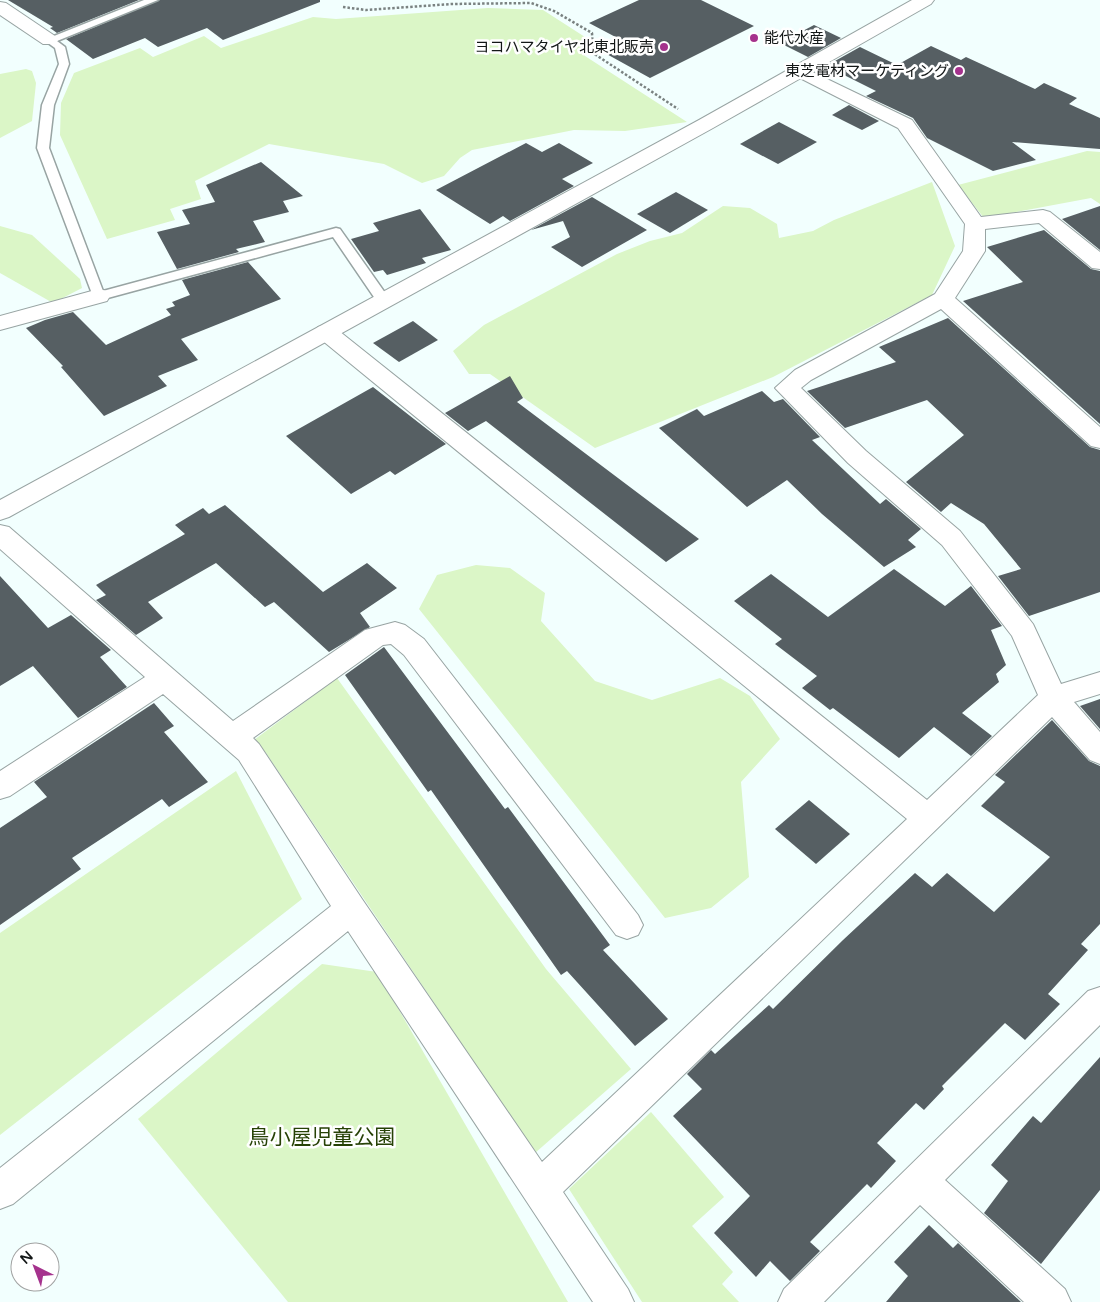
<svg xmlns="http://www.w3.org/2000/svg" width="1100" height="1302" font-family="'Varela Round','Noto Sans JP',sans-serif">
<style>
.green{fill:#dbf6c7}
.building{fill:#565f63}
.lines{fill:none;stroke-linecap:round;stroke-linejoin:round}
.service-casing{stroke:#98a4a3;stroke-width:3}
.minor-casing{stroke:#98a4a3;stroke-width:2}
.tertiary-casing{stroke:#98a4a3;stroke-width:2}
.path{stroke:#7a8281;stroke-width:2.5;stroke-dasharray:2.5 2;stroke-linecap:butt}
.service{fill:#fff;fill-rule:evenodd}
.minor{fill:#fff;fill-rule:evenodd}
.tertiary{fill:#fff;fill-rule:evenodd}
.poi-dot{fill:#a5328d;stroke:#fff;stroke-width:2}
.labels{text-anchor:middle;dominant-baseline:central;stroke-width:5;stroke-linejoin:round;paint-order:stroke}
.far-poi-label{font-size:15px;fill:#131717;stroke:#fff;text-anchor:end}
.near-park-label{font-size:21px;fill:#274206;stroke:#fff}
</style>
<rect width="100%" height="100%" fill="#f2fffe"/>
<!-- green -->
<g class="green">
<polygon points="488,8 543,10 585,37 585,56 687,122 625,131 574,130 472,150 460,158 444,176 422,183 384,164 269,144 195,181 201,199 170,209 175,220 107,239 60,135 61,103 74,73 140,48 153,57 204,36 221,48 313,17 336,19"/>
<polygon points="26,69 32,71 36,83 32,121 0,138 0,74"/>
<polygon points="1087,151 1100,152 1100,204 1091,198 984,218 958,185"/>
<polygon points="932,182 955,246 932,295 773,377 595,448 490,374 469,374 453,351 484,325 617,254 650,241 682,233 723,206 750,208 777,224 779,238 813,231 834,220"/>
<polygon points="0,226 32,235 80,279 82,288 53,303 0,273"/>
<polygon points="476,565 510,568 545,593 541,621 595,681 652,700 720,678 750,696 780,739 741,782 749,877 711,908 665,918 419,609 437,575"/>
<polygon points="337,678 546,969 631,1069 535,1153 266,753 254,740"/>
<polygon points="236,771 302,899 0,1135 0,933"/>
<polygon points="322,964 377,972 568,1302 288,1302 138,1119"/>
<polygon points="651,1112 724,1197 692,1226 733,1272 722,1284 739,1302 642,1302 569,1189"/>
</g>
<!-- building -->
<g class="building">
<polygon points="8,0 139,0 57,33 50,28 53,27"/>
<polygon points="160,0 320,0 320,2 223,40 207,28 158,47 145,38 93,59 66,39"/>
<polygon points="639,0 701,0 754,26 650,78 603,52 625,42 589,23"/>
<polygon points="814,25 841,38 808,57 780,43"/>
<polygon points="931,46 961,60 966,57 1035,89 1044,83 1077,98 1069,104 1100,118 1100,149 1012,142 1036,160 993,171 927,138 913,118 866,96 876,91 826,66 860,47 897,65"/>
<polygon points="849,105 879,121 862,130 832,115"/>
<polygon points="779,122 817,142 778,164 740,144"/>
<polygon points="526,143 542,152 559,143 593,163 562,179 574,186 510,221 503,216 490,224 436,190"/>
<polygon points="261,162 303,196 283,201 289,212 253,221 265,242 236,249 239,252 177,269 157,232 190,224 182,210 215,202 206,185"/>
<polygon points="676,192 708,210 670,233 637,214"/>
<polygon points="592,197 647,230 582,267 551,247 570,237 563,221 531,230"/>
<polygon points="1100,206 1100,250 1062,219"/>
<polygon points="420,209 451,250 422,258 426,263 387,275 383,270 374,272 351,239 379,231 373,223"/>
<polygon points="1044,230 1091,269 1100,271 1100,424 963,301 1023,282 987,247"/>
<polygon points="248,262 281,299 181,339 198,360 158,376 167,386 104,416 61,367 63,366 26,328 45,320 73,312 106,345 171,315 166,309 175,306 172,302 190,295 182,280"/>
<polygon points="948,318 1090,447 1100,450 1100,592 1029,616 998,576 1021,569 984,524 951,503 941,512 906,482 964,435 927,400 845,428 807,391 896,362 879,347"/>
<polygon points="413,321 438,340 399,362 373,343"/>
<polygon points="510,376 523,398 517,402 699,539 666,562 486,421 468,431 445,413"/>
<polygon points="373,387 446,444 395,475 390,471 351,494 286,436"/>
<polygon points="762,391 774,402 783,399 820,437 812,440 880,504 886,499 921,529 908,540 916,547 884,567 822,514 787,480 747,507 659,428 697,409 704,416"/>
<polygon points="225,505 323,592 367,563 397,588 360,613 370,627 329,652 274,602 265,607 216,563 148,602 163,618 136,635 96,600 106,595 96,585 185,534 175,525 203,508 209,514"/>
<polygon points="894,569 945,606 971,586 1002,626 991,630 1006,665 996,674 999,682 962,713 992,736 971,756 934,727 899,758 833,708 830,710 802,688 817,676 775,644 782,639 734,601 771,574 828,617"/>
<polygon points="0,576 48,628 71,615 111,650 100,657 127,687 78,718 33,666 0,686"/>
<polygon points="384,647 505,809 508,807 610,945 603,950 668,1019 635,1046 567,971 561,975 431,790 428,792 345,675"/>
<polygon points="1100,699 1100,729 1080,706"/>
<polygon points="154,703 174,726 164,732 208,782 169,807 162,799 72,858 81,869 0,925 0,828 47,797 34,782"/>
<polygon points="1052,720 1089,761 1100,766 1100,924 1081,944 1088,950 1048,994 1060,1004 1025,1040 1005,1023 942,1086 944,1089 924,1110 916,1103 877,1143 896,1161 871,1188 867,1184 810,1242 820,1251 790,1281 770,1261 756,1277 714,1233 750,1196 673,1116 702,1089 687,1074 711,1050 715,1054 769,1005 773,1009 843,940 915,873 932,887 947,873 994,912 1050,857 981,806 1005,782 995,775"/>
<polygon points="809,800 850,834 816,864 775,829"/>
<polygon points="1100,1057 1100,1190 1041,1264 984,1213 1008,1181 991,1165 1033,1116 1041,1123"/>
<polygon points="929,1225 953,1248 958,1243 1021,1302 886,1302 908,1276 894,1262"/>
</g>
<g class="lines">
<defs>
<polygon id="service" points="144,0 158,0 57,41 65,47 69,64 54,105 49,148 103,291 336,228 340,229 388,297 389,300 388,303 378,303 333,237 104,299 94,299 37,148 42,105 59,64 55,48 44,40"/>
<g id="minor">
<polygon points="0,2 6,3 55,36 58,40 55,44 43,44 0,15"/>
<polygon points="800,66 912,120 981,217 1043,210 1050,212 1100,252 1100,269 1092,268 1039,223 985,229 985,251 955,298 1100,427 1100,448 1091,446 941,309 811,380 801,388 866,451 960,531 1033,624 1061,684 1100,672 1100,694 1074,702 1100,732 1100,764 1090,760 1052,717 563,1192 628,1289 634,1302 593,1302 348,931 13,1204 0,1209 0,1168 331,906 239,760 163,694 10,796 0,799 0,771 145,677 0,549 0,525 9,527 233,721 365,630 395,622 405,625 424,639 638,915 643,925 638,935 627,939 616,935 404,655 391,644 383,645 253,738 259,744 362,899 542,1162 907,819 318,337 315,332 318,327 326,325 334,327 927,800 1038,695 1012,636 942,545 848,463 775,388 795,370 935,294 963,251 965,224 898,128 794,75 791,71 794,67"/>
<polygon points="99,289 107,291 110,296 107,301 0,330 0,316"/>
<polygon points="1100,987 1100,1025 945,1180 1065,1289 1071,1302 1024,1302 920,1205 824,1302 778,1302 784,1289 1088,991"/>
</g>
<polygon id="tertiary" points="912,0 934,0 931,4 713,128 9,517 0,520 0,500 699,120"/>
</defs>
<!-- service casing -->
<use href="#service" class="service-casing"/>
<!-- minor casing -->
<use href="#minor" class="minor-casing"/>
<!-- tertiary casing -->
<use href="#tertiary" class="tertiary-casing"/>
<!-- path -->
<polyline class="path" points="343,7 366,10 452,4 531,3 554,11 592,33 593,53 678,109"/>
<!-- service -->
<use href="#service" class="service"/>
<!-- minor -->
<use href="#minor" class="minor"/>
<!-- tertiary -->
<use href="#tertiary" class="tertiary"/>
</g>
<!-- markers -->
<g class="poi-dot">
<circle cx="754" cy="38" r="5"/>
<circle cx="664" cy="47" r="5"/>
<circle cx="959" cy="71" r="5"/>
</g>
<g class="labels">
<!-- far-poi labels -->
<g class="far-poi-label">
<text x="764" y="38" text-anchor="start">能代水産</text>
<text x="654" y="47">ヨコハマタイヤ北東北販売</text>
<text x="949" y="71">東芝電材マーケティング</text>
</g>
<!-- near-park labels -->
<g class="near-park-label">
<text x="322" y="1137">鳥小屋児童公園</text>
</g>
</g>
<!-- north arrow -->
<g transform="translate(35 1267) rotate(318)"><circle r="24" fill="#ffffff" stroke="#a1a2a2"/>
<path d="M0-4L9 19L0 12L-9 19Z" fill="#a5328d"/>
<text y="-8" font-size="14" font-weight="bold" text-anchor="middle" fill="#131717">N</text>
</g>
</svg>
